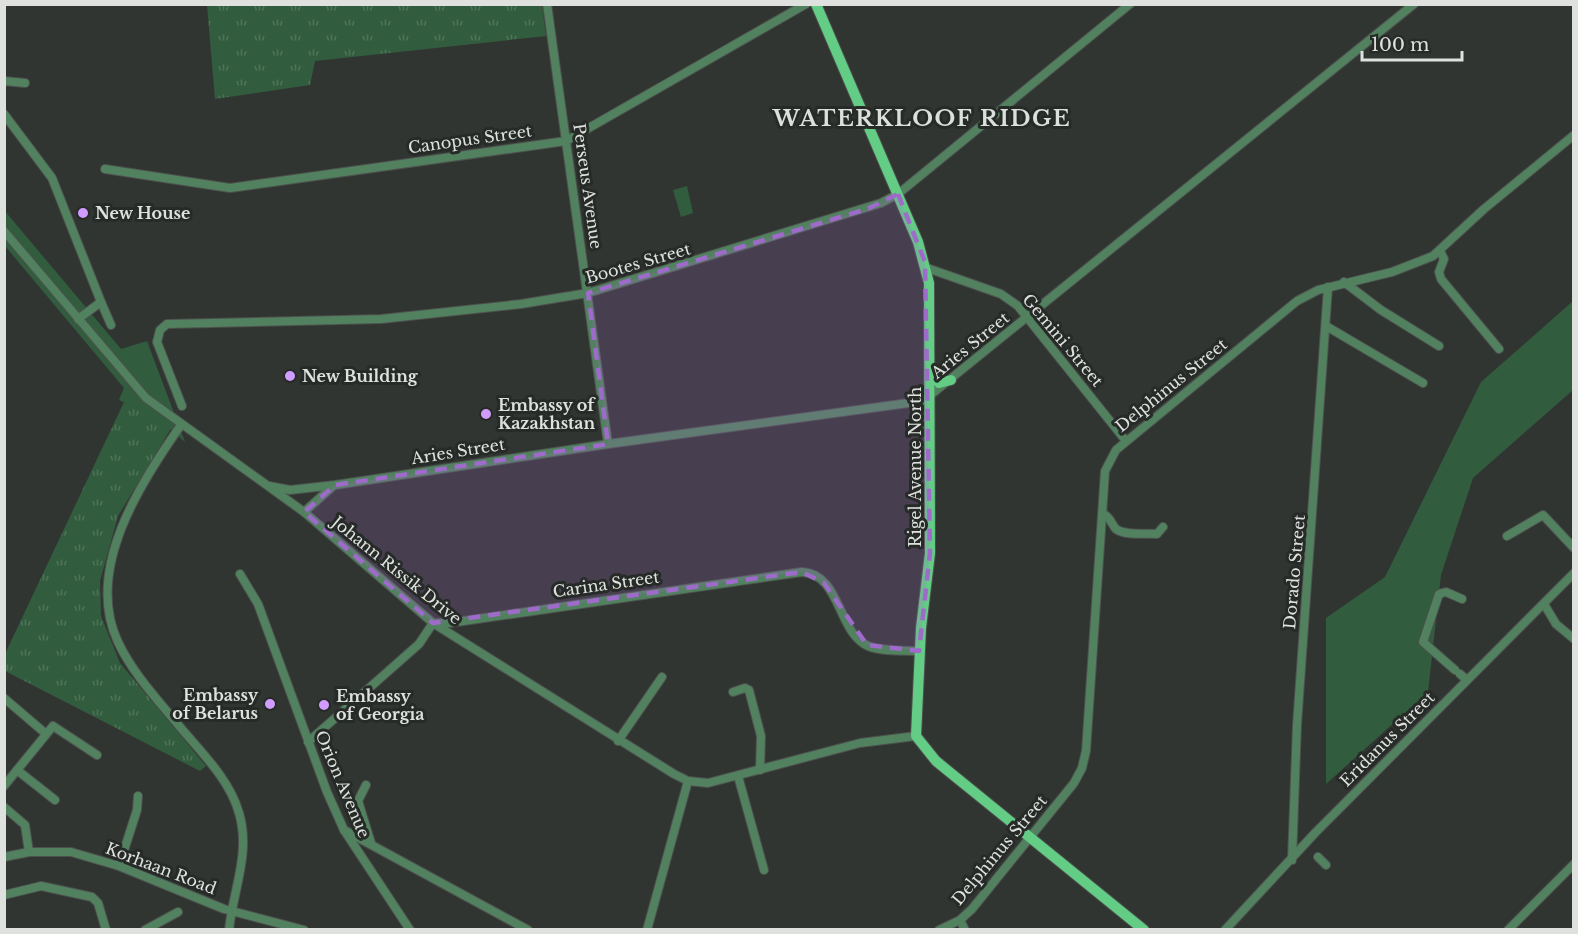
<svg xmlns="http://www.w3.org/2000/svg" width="1578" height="934" font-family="'Libre Baskerville',serif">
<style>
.grass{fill:url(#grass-tufts)}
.green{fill:#325c3e}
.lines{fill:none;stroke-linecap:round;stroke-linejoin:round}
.minor-casing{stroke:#4d514e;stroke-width:10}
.major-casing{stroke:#4d514e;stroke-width:12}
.minor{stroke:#51815e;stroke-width:8}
.major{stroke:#64cd85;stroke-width:10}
.marked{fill:#9e6bca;fill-opacity:0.2;stroke:#9e6bca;stroke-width:4.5;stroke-dasharray:12 8;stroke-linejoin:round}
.poi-dot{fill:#d09dff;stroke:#272b28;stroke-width:2}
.labels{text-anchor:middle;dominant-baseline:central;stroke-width:6;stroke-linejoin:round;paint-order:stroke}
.street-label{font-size:16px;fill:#dfe1df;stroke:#272b28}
.poi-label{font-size:16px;font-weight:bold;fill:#dfe1df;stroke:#272b28;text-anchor:start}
.district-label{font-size:22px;font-weight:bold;letter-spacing:1.5px;fill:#dbe0dc;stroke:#272b28}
</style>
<defs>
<pattern id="grass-tufts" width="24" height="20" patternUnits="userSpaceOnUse" patternTransform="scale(1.5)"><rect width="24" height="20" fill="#325c3e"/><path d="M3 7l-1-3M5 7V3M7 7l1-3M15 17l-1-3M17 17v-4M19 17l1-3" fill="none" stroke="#4f7359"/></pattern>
</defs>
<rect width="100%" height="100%" fill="#313532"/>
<!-- grass -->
<g class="grass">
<polygon points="207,5 542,5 546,36 315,61 310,85 215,99"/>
<polygon points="125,400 173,425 118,516 100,581 101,616 120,663 206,766 200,771 5,671 5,654"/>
</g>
<!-- green -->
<g class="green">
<polygon points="687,186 693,213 681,217 673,190"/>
<polygon points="4,210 121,349 147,341 185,442 158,419 119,400 124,388 5,246"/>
<polygon points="1573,301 1573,390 1473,478 1441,575 1428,692 1326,784 1326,618 1385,577 1481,382"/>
</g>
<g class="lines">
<defs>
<g id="minor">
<polyline points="547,4 608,444"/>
<polyline points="4,81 25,83"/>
<polyline points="4,114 52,178 101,302 78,319"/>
<polyline points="105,169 230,188 566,141 806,4"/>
<polyline points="4,231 146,398 304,512 433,623 674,774 688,781 708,783 860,743 916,736"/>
<polyline points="1440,251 1444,259 1439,272 1441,279 1499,349"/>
<polyline points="927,268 1001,294 1018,306 1126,441"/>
<polyline points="1344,282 1381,310 1439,346"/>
<polyline points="101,302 111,325"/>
<polyline points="1326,326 1423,383"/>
<polyline points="182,406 157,342 160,330 167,324 381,319 521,304 588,293 881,203 898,194 1130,4"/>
<path d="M 181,425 C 140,483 84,570 118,642 C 133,674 158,700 180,727 C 201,752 230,780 239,813 C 251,853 233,890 229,930"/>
<polyline points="269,486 290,490 335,485 608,444 923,401 1414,4"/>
<polyline points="304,512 332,487"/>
<path d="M 1103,514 C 1111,517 1111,524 1116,529 C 1125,536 1146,533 1157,534 L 1163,527"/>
<polyline points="1507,536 1543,515 1574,548"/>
<polyline points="240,574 258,604 327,792 344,830 410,930"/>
<polyline points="1544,604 1556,624 1574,639"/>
<polyline points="1455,670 1423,642 1439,594 1446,592 1462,599"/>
<polyline points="1460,674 1467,680"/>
<polyline points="733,692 745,688 749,690 761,736 760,770"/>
<polyline points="4,698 45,733"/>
<polyline points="618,741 662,677"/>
<path d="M 308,742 L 419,644 L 433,623 L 450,623 L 802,572 C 841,574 837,632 868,646 C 883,652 903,650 919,651"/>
<polyline points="17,770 55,800"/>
<polyline points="738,776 764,870"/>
<polyline points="366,785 358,801 371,843"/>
<polyline points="4,786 53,726 97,755"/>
<polyline points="4,807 25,825 29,852"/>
<polyline points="344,830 528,930"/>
<polyline points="4,857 29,852 71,852 119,866 224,909 304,930"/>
<polyline points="1318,857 1326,865"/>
<polyline points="1292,860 1297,725 1328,287"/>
<polyline points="119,866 137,810 138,796"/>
<polyline points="4,895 41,886 92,897 98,903 106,930"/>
<polyline points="960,920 965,930"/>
<polyline points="145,930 178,912"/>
<polyline points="647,930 688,781"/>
<polyline points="939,930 960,920 972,909 1074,783 1082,768 1086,751 1105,471 1116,450 1297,301 1318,290 1392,272 1433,256 1484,209 1574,135"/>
<polyline points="1225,930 1315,833 1574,573"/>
<polyline points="1508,930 1574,864"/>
</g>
<g id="major">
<polyline points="816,4 918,242 929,283 930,553 921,628 916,736 936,761 1144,930"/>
<polyline points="930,372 939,383 951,380"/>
</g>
</defs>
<!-- minor casing -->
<use href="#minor" class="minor-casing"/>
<!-- major casing -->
<use href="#major" class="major-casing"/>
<!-- minor -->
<use href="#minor" class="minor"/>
<!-- major -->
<use href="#major" class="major"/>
</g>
<!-- marked area -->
<path class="marked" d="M 898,194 L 925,262 L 930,553 L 919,651 L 867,645 L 824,583 L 802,572 L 433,623 L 304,512 L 335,485 L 608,444 L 588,293 L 867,209 Z"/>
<!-- markers -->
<g class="poi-dot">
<circle cx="83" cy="213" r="6"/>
<circle cx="290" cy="376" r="6"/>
<circle cx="486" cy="414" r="6"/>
<circle cx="270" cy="704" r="6"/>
<circle cx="324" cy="705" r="6"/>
</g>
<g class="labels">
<!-- street labels -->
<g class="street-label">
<text transform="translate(470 139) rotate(-8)">Canopus Street</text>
<text transform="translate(588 186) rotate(82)">Perseus Avenue</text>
<text transform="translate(638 263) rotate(-16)">Bootes Street</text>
<text transform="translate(1063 340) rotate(50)">Gemini Street</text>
<text transform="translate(970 345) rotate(-39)">Aries Street</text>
<text transform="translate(1171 385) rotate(-39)">Delphinus Street</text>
<text transform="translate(458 451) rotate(-9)">Aries Street</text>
<text transform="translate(915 467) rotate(-90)">Rigel Avenue North</text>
<text transform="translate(397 570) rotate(39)">Johann Rissik Drive</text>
<text transform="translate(1294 572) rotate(-85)">Dorado Street</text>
<text transform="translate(606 584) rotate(-8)">Carina Street</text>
<text transform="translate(1387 739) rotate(-45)">Eridanus Street</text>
<text transform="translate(343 784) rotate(67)">Orion Avenue</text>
<text transform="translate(999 850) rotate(-50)">Delphinus Street</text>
<text transform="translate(161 868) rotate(21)">Korhaan Road</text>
</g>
<!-- poi labels -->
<g class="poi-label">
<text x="95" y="213">New House</text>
<text x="302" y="376">New Building</text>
<text x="498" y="405">Embassy of<tspan x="498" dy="18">Kazakhstan</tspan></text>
<text x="258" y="695" text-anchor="end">Embassy<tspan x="258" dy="18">of Belarus</tspan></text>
<text x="336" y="696">Embassy<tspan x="336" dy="18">of Georgia</tspan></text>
</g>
<!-- district labels -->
<g class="district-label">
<text x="922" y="118">WATERKLOOF RIDGE</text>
</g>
</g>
<!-- border -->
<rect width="1578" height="934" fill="none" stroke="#dfe1df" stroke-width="12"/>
<!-- scale -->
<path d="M1362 51v9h100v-9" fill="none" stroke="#dfe1df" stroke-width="3"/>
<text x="1371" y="51" font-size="18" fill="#dfe1df" stroke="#272b28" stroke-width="4.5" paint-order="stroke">100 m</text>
</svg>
